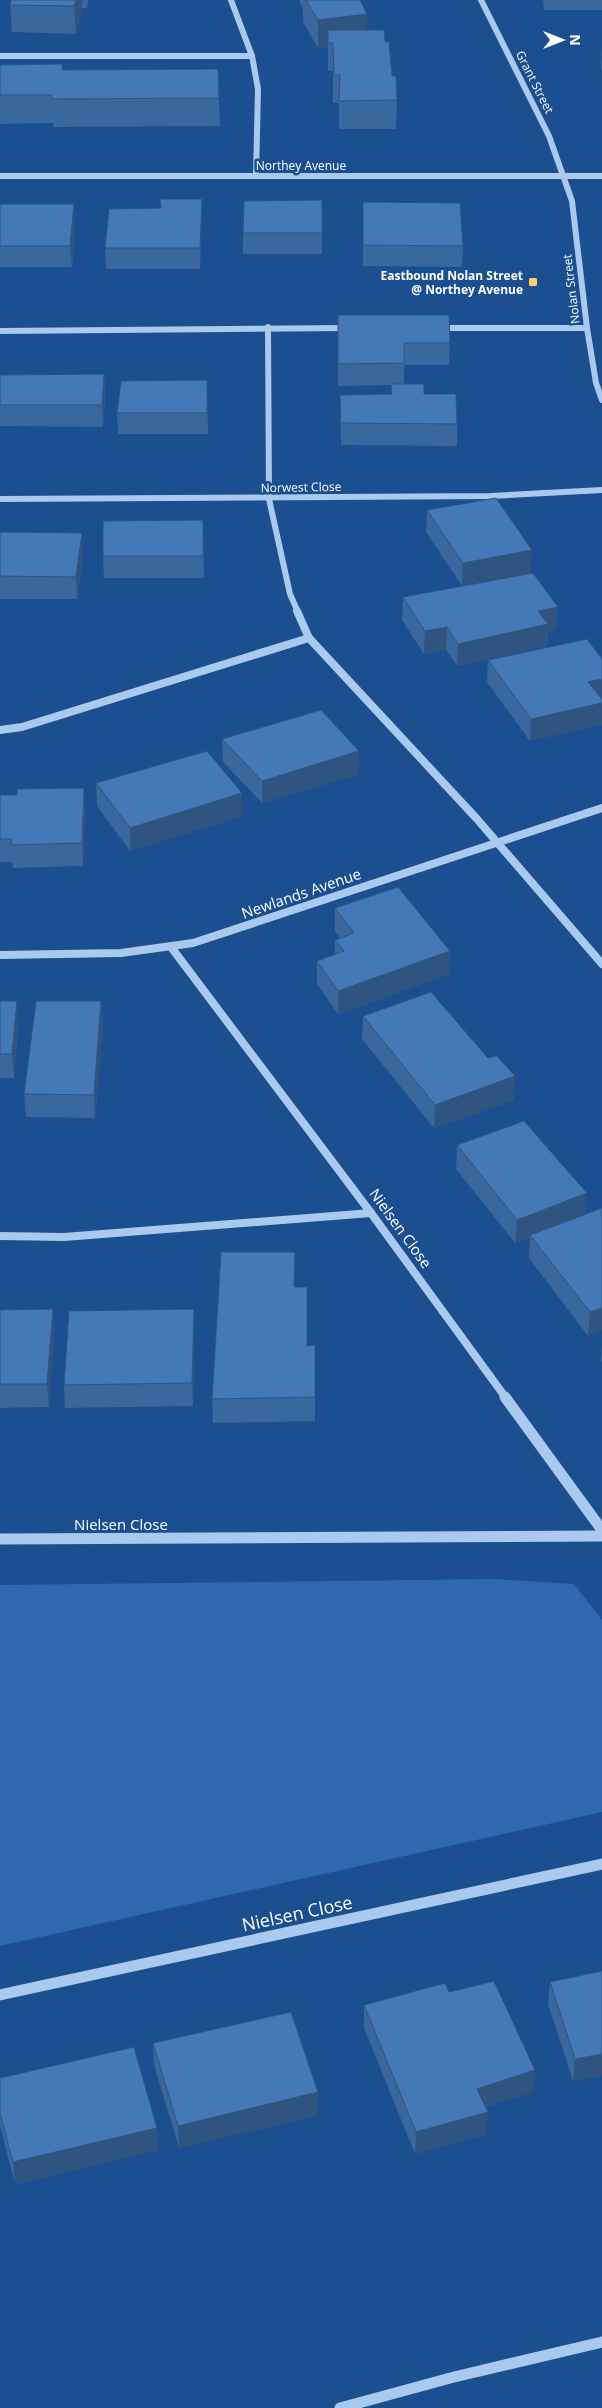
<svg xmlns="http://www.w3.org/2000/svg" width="602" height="2408" font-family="'Open Sans',sans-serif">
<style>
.green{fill:#2e69ad}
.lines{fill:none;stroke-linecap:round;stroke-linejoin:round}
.minor-far2{stroke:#a9c9ee;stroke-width:6}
.minor-far1{stroke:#a9c9ee;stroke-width:8}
.minor{stroke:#a9c9ee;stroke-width:11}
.wall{fill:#3a679d}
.shaded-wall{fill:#305480}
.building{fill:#4478b7;stroke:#305480}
.poi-dot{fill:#ffd166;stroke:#1b4f8f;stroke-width:2}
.labels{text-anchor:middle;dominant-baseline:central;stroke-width:5;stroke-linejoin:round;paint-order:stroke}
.far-street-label{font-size:12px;fill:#fff;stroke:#1b4f8f}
.far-poi-label{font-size:12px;font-weight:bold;fill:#fff;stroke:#1b4f8f;text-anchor:end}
.street-label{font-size:15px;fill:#fff;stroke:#1b4f8f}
.near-street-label{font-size:18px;fill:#fff;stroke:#1b4f8f}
</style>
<rect width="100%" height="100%" fill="#1b4f8f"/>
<!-- green -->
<polygon class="green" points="495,1579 574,1584 602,1620 602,1812 0,1946 0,1585"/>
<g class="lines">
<!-- minor-far2 -->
<g class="minor-far2">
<polyline points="231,0 252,56 258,89 256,176"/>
<polyline points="481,0 549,136 572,201 587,328 596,383 602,400"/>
<polyline points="0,56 252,56"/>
<polyline points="0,176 602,176"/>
<polyline points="268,327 269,499 290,594 298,612"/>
<polyline points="438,328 587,328"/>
<polyline points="0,331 350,328"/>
<polyline points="0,499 491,496 602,490"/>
</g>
<!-- minor-far1 -->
<g class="minor-far1">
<polyline points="297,611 309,638 477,819 602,964"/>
<polyline points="0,730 22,727 309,638"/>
<polyline points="171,947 371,1213 506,1398"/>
<polyline points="0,955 121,953 193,943 602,808"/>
<polyline points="0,1236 64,1237 371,1213"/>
</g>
<!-- minor -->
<g class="minor">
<polyline points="505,1397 602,1530"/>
<polyline points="0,1539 602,1536"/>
<polyline points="0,1995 602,1864"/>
<polyline points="340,2408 454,2377 602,2342"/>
</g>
</g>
<!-- wall -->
<g class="wall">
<polygon points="11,0 88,0 87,8 82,8 76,34 12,32 10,5"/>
<polygon points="299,0 361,0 361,3 367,14 367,30 385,42 397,100 396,129 339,129 339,103 333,103 333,71 328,71 328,47 318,48 303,22 303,10"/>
<polygon points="543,0 602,0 602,10 544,10"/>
<polygon points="602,48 602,73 601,68"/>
<polygon points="0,65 62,70 218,69 220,126 54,127 53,123 0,124"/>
<polygon points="322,200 322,254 243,254 243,233"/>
<polygon points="363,202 463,246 462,267 363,266"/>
<polygon points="0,204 74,204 75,225 72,267 0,267"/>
<polygon points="202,220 200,269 106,269 105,248"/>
<polygon points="338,315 450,343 449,365 404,365 404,384 424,394 457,424 457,446 341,445 340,395 391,394 391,385 338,386"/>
<polygon points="104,374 105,396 103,427 0,426 0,375"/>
<polygon points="207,380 208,434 118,434 117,413"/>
<polygon points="427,510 531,573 462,586 426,532"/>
<polygon points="203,520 204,578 104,578 103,556"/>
<polygon points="0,532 83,555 77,599 0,599"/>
<polygon points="403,597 558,607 556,630 548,631 547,646 457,666 446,650 424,654 402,620"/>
<polygon points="587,639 530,741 487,682 488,660"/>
<polygon points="222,739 359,774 262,803 223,762"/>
<polygon points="96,783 242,816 130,851 97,806"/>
<polygon points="84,788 85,811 83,866 13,868 12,862 0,862 0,795 17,795"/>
<polygon points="335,908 450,951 449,974 338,1014 317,984 317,961 335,954 335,940 340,938 335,931"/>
<polygon points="0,1001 18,1024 14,1078 0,1078"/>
<polygon points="101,1001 103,1025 95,1118 26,1117 24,1094"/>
<polygon points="363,1016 514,1100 434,1128 362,1039"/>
<polygon points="457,1145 586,1214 602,1208 602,1330 588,1336 529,1258 530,1238 515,1243 456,1169"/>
<polygon points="294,1287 307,1346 315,1345 315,1421 213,1423 212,1399"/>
<polygon points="53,1309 54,1333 49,1407 0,1408 0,1310"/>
<polygon points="194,1333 193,1406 65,1408 64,1385"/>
<polygon points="602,1345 602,1362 601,1360"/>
<polygon points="602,1971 602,2076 573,2081 548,2004 550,1982"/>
<polygon points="449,1992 535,2070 533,2092 485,2107 486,2134 415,2154 364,2028 364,2005"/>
<polygon points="153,2043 318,2115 179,2148 154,2065"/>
<polygon points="0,2078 157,2128 158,2150 15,2184 0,2126"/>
</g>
<!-- shaded-wall -->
<g class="shaded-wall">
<polygon points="76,0 82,0 82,8 76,34 74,6"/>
<polygon points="354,0 361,0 361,14 367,14 367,41 333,43 328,30 328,47 318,48 318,20"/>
<polygon points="202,199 202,220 200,269 200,248"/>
<polygon points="74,204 75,225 72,267 70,246"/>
<polygon points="104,374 105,396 103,427 102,405"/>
<polygon points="82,533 83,555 77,599 76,577"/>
<polygon points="532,550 531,573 462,586 463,563"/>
<polygon points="558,607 556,630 548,631 547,646 457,666 458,644 538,611"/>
<polygon points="447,627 446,650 424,654 425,631"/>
<polygon points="602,679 602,702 588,682"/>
<polygon points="602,703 602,725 530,741 531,719"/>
<polygon points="359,751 359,774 262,803 262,781"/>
<polygon points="84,788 85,811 83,866 82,843"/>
<polygon points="242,793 242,816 130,851 130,828"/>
<polygon points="450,951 449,974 338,1014 338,991"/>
<polygon points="17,1001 18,1024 14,1078 12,1054"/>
<polygon points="101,1001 103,1025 95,1118 94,1095"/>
<polygon points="515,1076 514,1100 434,1128 435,1105"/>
<polygon points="587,1193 585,1216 530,1235 530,1238 515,1243 517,1220"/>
<polygon points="602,1308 602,1330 588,1336 590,1312"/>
<polygon points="53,1309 54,1333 49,1407 47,1384"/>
<polygon points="194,1309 194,1333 193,1406 192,1383"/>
<polygon points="602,2054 602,2076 573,2081 575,2059"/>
<polygon points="535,2070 533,2092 475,2111 477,2089"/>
<polygon points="318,2092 318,2115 179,2148 178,2126"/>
<polygon points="488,2112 486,2134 415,2154 416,2132"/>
<polygon points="157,2128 158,2150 15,2184 13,2162"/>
</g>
<!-- building -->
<g class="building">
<polygon points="11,0 76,0 74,6 10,5"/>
<polygon points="306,0 360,0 367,14 318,20"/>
<polygon points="328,30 384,30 385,42 389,42 392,76 396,76 397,100 339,101 340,75 334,75 333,43 328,43"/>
<polygon points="62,64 62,70 218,69 219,98 52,99 52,95 0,95 0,65"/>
<polygon points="160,199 202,199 200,248 105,248 109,209 161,208"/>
<polygon points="322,200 322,233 243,233 244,201"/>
<polygon points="363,202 460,203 463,246 363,245"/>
<polygon points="0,204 74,204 70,246 0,246"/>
<polygon points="338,315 449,315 450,343 404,343 404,363 338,364"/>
<polygon points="104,374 102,405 0,405 0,375"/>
<polygon points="207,380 207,413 117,413 121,381"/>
<polygon points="391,384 424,384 424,394 456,394 457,424 341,423 340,395 392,394"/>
<polygon points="496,498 532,550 463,563 427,510"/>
<polygon points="203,520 203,556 103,556 103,521"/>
<polygon points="0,532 82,533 76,577 0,576"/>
<polygon points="533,573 558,607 538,611 548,624 458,644 447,627 425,631 403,597"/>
<polygon points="587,639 602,659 602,679 588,682 602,699 602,703 531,719 488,660"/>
<polygon points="321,710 359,751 262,781 222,739"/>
<polygon points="207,751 242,793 130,828 96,783"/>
<polygon points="84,788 82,843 11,845 12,839 0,839 0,795 17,795 17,789"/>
<polygon points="398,887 450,951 338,991 317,961 344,951 335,940 354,933 335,908"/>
<polygon points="431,992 488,1058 497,1056 515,1076 435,1105 363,1016"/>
<polygon points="0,1001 17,1001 12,1054 0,1054"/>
<polygon points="36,1001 101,1001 94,1095 24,1094"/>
<polygon points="524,1121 587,1193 517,1220 457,1145"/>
<polygon points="602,1208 602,1308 590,1312 530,1235"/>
<polygon points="221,1252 295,1252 294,1287 307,1287 307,1346 315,1345 315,1397 212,1399"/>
<polygon points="53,1309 47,1384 0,1384 0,1310"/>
<polygon points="194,1309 192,1383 64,1385 69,1311"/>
<polygon points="602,1971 602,2054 575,2059 550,1982"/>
<polygon points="494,1981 535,2070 477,2089 488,2112 416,2132 364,2005 445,1983 449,1992"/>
<polygon points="291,2012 318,2092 178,2126 153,2043"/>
<polygon points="134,2047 157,2128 13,2162 0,2113 0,2078"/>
</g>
<!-- markers -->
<rect class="poi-dot" x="528" y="277" width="10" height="10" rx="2.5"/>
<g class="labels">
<!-- far-street labels -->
<g class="far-street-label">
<text transform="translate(535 82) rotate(63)">Grant Street</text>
<text x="301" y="165">Northey Avenue</text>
<text transform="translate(571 289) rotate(-97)">Nolan Street</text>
<text transform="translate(301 487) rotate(-1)">Norwest Close</text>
</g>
<!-- far-poi labels -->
<g class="far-poi-label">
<text x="523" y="275">Eastbound Nolan Street<tspan x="523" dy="14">@ Northey Avenue</tspan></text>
</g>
<!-- street labels -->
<g class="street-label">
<text transform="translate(301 893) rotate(-19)">Newlands Avenue</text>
<text transform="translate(401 1228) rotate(54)">Nielsen Close</text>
<text x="121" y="1524">Nielsen Close</text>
</g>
<!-- near-street labels -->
<g class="near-street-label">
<text transform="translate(297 1913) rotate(-12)">Nielsen Close</text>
</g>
</g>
<!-- north arrow -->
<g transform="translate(562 40) rotate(90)" stroke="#1b4f8f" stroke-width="4" paint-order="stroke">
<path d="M0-4L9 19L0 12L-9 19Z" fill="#ffffff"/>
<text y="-8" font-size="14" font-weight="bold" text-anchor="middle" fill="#ffffff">N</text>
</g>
</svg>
